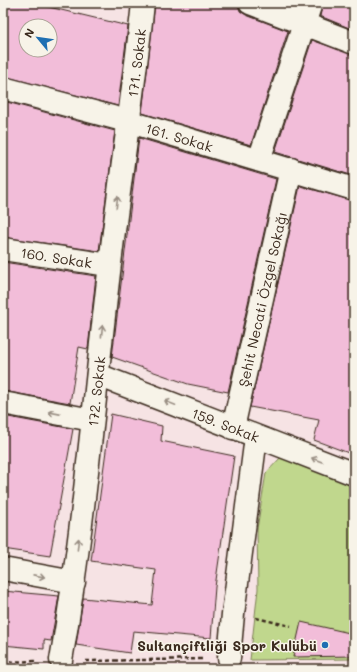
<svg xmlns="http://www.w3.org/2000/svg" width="357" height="672" font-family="Mali,sans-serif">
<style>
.green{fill:#c0d78d;stroke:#7e8056}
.building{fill:#f2bdd9;stroke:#3b2a1e;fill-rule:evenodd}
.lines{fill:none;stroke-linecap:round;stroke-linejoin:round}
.minor-casing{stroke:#3b2a1e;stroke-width:25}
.path{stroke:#3b2a1e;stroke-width:2.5;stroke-dasharray:4 3;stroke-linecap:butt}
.minor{stroke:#f7f3e8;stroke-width:22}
.oneway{stroke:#998e83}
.poi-dot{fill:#1f6fb2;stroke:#f7f3e8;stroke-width:1.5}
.labels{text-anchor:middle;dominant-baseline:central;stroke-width:3;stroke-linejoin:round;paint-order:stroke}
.street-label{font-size:14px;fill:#3b2a1e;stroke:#f7f3e8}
.poi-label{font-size:14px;font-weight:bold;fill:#3b2a1e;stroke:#f7f3e8;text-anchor:end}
</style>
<rect width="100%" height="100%" fill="#f6e3e4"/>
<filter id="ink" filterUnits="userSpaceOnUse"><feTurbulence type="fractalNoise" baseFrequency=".025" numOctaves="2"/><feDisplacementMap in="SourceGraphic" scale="8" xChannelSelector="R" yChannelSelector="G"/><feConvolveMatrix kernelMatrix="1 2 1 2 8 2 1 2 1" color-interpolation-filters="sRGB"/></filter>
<g filter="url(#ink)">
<!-- green -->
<polygon class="green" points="282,456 354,484 354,659 250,660 258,589 257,529 266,473"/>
<!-- building -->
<g class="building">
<path d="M 3,3 L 32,3 L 128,26 L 118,106 L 3,76 ZM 26,26 L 50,26 L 50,50 L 26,50 Z"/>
<polygon points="155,3 238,3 240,11 246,15 288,31 251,145 142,113"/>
<polygon points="323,3 354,3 354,30 320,16"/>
<polygon points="312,40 354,55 354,176 275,152"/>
<polygon points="3,101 115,131 99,251 3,237"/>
<polygon points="139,138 276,179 228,392 188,384 112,357"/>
<polygon points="300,186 354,201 354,455 314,440 319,420 250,407"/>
<polygon points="3,262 96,276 88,349 79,347 70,403 3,391"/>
<polygon points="111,414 162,426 161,441 234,456 215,587 211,638 133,631 130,653 76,645 83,598 152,605 156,570 91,561"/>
<polygon points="3,416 73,429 50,556 3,549"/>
<polygon points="3,591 59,596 51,641 44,640 44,649 3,645"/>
<polygon points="301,622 354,634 354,656 293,657"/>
</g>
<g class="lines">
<defs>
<g id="minor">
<polyline points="250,3 354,43"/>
<path id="s1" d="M 3,88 L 127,121 L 354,189"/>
<polyline points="259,160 311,3"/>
<path id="s2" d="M 3,249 L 109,265"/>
<path id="s3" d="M 98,375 L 354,474"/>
<polyline points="3,403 92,420"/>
<path id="s4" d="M 233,428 L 291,169"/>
<polyline points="3,569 74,582"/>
<polyline points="229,658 233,614 256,437"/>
<path id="s5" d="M 61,660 C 84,529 94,396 110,264 C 120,177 134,90 143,3"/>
</g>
</defs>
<!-- minor casing -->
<use href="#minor" class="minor-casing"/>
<!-- path -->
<g class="path">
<polyline points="256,618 291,626"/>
<polyline points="86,661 205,659"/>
<polyline points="3,662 37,661"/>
</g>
<!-- minor -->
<use href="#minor" class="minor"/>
</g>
<!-- one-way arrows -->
<defs><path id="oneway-shaft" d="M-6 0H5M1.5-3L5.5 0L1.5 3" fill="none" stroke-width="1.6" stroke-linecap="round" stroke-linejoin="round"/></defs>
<g class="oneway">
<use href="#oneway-shaft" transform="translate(117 202) rotate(-83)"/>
<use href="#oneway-shaft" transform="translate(102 331) rotate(-84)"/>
<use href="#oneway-shaft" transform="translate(170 403) rotate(-158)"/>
<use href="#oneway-shaft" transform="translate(54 413) rotate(-169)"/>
<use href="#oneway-shaft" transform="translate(317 460) rotate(-159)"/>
<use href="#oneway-shaft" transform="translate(78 544) rotate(-84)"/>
<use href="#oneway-shaft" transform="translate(39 576) rotate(11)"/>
</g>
</g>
<!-- markers -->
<circle class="poi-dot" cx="325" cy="645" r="4"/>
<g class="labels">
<!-- street labels -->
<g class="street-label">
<text stroke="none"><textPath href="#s5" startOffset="602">171. Sokak</textPath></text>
<text stroke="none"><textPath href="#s1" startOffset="183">161. Sokak</textPath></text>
<text stroke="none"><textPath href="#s2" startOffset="54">160. Sokak</textPath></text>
<text stroke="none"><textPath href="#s4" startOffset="132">Şehit Necati Özgel Sokağı</textPath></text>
<text stroke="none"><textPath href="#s5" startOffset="271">172. Sokak</textPath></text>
<text stroke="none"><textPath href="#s3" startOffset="137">159. Sokak</textPath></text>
</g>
<!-- poi labels -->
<g class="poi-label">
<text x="317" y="645">Sultançiftliği Spor Kulübü</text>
</g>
</g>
<!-- margin -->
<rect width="357" height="672" fill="none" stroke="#f7f3e8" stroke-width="16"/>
<rect x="8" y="8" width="341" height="656" fill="none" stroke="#3b2a1e" stroke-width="1.5" filter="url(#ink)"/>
<!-- north arrow -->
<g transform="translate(38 38) rotate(299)"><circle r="19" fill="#f7f3e8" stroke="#aca397"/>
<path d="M0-3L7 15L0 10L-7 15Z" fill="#1f6fb2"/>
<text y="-6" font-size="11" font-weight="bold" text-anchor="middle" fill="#3b2a1e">N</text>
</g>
</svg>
